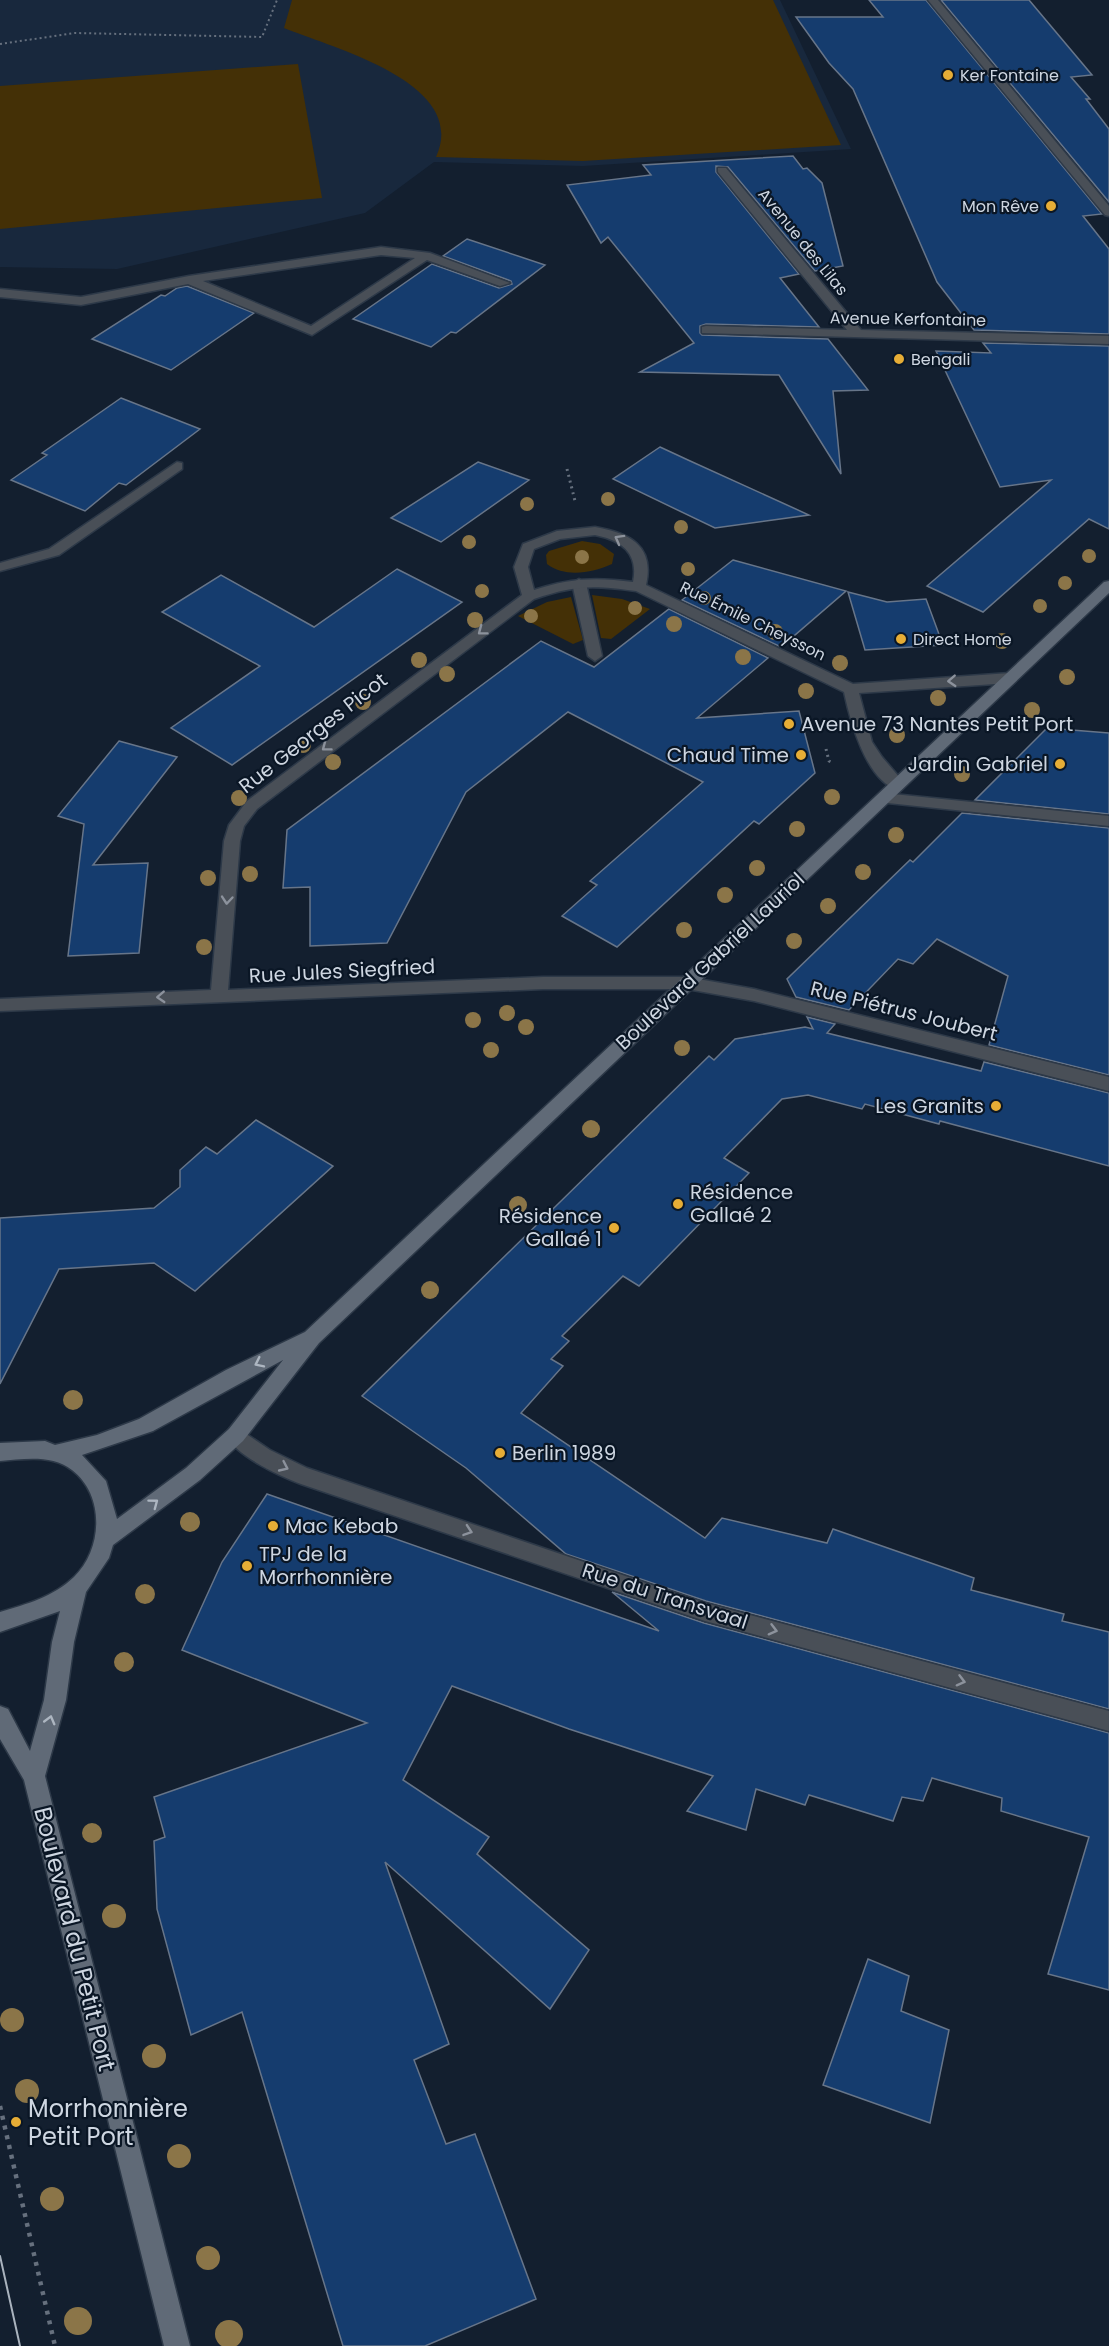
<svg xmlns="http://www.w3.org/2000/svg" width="1109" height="2346" font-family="Poppins,sans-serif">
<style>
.built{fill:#18283d}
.green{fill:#443006}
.building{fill:#153c6e;stroke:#677589;stroke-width:1.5}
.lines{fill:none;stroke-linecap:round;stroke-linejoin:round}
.lane-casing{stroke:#2d3948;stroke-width:3}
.street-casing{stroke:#2d3948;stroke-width:3}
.secondary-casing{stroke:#2d3948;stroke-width:3}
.path-far2{stroke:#66707e;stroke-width:2;stroke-dasharray:2 3;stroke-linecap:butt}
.path-far1{stroke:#66707e;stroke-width:3;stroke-dasharray:2 4;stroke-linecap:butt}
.path{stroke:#66707e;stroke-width:4.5;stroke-dasharray:4 6;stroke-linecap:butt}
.lane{fill:#494f57;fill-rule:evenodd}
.street{fill:#494f57;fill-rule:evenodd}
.secondary{fill:#606a77;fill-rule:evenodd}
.tram{stroke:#aab3be;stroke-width:2}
.tree{fill:#8b7548}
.oneway{stroke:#8c929c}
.oneway2{stroke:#adb6c1}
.poi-dot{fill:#e6ad36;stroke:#0a1625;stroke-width:2}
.labels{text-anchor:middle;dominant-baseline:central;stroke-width:4.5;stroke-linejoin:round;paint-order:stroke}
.far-poi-label{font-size:16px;fill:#ced6e1;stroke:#0a1625;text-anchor:start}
.far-street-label{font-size:16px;fill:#ced6e1;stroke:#0a1625}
.poi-label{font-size:20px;fill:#ced6e1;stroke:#0a1625;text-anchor:start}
.street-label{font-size:20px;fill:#ced6e1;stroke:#0a1625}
.near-street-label{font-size:24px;fill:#ced6e1;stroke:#0a1625}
.near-poi-label{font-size:24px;fill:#ced6e1;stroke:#0a1625;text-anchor:start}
</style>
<rect width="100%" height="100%" fill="#131f2f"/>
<!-- built -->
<polygon class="built" points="0,0 780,0 851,149 583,166 434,162 365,213 117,269 0,267"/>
<!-- green -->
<g class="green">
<path d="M 292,0 L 773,0 L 841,145 L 583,161 L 436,157 C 470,83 333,48 284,28 Z"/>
<polygon points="298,64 322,198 0,229 0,86"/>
<path d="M 582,541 L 600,544 L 614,554 L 612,564 C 592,573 565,578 547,564 L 546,555 L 549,551 Z"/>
<polygon points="592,595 622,599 650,609 611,639 601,638"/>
<polygon points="571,597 583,640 573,644 518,616 547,602"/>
</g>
<!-- building -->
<g class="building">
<polygon points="869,0 926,0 1102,214 1083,216 1109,249 1109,334 974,330 937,282 853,89 829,63 796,17 883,17"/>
<polygon points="941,0 1029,0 1092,75 1071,77 1090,99 1086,99 1109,129 1109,202"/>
<polygon points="793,156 803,169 807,168 822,183 843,266 815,271 728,167 716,166 716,172 799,274 780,278 819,327 706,324 700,326 700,333 702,335 828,339 868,390 833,391 841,474 779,375 640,372 694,343 608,237 601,243 567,185 651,175 643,165"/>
<polygon points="467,239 545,265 456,333 451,332 431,347 353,319 432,264 499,288 512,284 511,281 443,256"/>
<polygon points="187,286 254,313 171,370 92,339 161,295 165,296 177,288"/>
<polygon points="983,343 1109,346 1109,529 1089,519 983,612 927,586 1051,480 1000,487 936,351 991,353"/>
<polygon points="121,398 200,429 126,485 119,483 85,511 11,480 47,455 42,453"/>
<polygon points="660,447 688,460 809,515 715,528 613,479"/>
<polygon points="478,462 529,480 441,542 391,518"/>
<polygon points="733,560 846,591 781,647 682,600"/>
<polygon points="397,569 462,602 232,765 171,728 260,666 162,612 221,575 314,627"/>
<polygon points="848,592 887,602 926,599 943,645 865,650"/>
<polygon points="669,609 768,658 697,718 799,711 815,773 759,824 754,821 617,947 562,916 597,885 590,881 703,782 568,712 466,792 387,943 310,946 310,887 283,888 287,830 541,641 594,667"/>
<polygon points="1047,728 1109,733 1109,814 975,800"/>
<polygon points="119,741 177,757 93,865 148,863 139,953 68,956 84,824 58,816"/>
<polygon points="962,813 1109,828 1109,1075 989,1045 1008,976 937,939 913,964 898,959 849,1010 796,997 787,979 910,860 913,862"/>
<polygon points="807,1017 835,1024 827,1033 981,1071 984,1062 1109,1093 1109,1166 940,1121 939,1124 865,1104 862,1109 808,1095 782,1099 724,1158 749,1173 639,1286 623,1276 562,1336 569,1341 551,1359 563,1366 521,1413 705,1538 722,1518 827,1543 833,1529 974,1578 971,1590 1064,1614 1062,1621 1109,1632 1109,1709 706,1601 566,1554 466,1468 362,1396 709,1056 714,1060 735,1039 805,1027 813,1029"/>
<polygon points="256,1120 333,1166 195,1291 154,1263 59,1269 0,1384 0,1218 154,1208 180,1187 180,1170 206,1147 217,1154"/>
<polygon points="267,1494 659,1631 612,1592 704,1623 1109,1733 1109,1990 1048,1974 1089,1837 1001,1811 1002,1798 932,1778 923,1801 902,1797 893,1821 809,1795 805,1805 756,1789 746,1830 687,1811 713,1776 569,1729 452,1686 403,1780 489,1837 477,1854 589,1950 550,2009 385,1862 449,2044 414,2060 446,2144 475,2134 536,2299 425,2346 343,2346 242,2012 191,2035 157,1909 154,1841 165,1837 154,1797 367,1723 182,1650 222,1562"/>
<polygon points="868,1959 909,1976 901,2011 949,2030 930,2123 823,2085"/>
</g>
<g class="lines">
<defs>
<g id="lane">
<path d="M 381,247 L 430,253 L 510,283 L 500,286 L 427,260 L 312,335 L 188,284 L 81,305 L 0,297 L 0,289 L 81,297 L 189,276 ZM 381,255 L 415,258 L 311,326 L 203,281 Z"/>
<polygon points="177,462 182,463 182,469 59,555 0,571 0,563 49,549"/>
<polygon points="579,579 586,583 602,656 595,661 588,656 572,583"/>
</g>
<g id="street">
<polygon points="928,0 938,0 1109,206 1109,216 1105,215"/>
<polygon points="718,168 726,168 861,330 1109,336 1109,344 702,333 702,327 706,326 847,330 718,172"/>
<path d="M 595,527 C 629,533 655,545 646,585 L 853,684 L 1010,673 L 1017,678 L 1010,683 L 859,693 L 872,742 L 882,757 L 906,785 L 898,790 C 866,781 850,720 844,692 L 636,591 C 593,585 575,585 534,599 L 257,809 L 244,826 L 240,841 L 228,990 L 543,977 L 687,977 L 754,989 L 1109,1077 L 1109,1091 L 754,1001 L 687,989 L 543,989 L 0,1011 L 0,999 L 211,990 L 224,841 L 229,825 L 247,801 L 522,595 L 514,567 L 523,544 L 557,531 ZM 595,535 C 621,540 639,553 633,582 C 597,577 569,578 534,590 L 528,567 L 534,549 L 560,539 Z"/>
<polygon points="883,793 1109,816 1109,826 878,802 875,798"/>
<path d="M 236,1427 L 270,1450 L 307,1468 L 705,1603 L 1109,1711 L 1109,1731 L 705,1621 L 301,1484 C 280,1476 236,1456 226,1435 L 229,1429 Z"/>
</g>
<path id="secondary" d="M 1109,581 L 1109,593 L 319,1343 L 243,1441 L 200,1480 L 113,1545 L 109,1558 L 86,1592 L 74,1642 L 66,1700 L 45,1776 L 190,2346 L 164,2346 L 24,1780 L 0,1739 L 0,1706 L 8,1709 L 30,1751 L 44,1700 L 52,1642 L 60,1611 L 0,1632 L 0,1612 C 27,1604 53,1597 74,1577 C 103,1549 105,1495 72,1470 C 52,1454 23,1459 0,1461 L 0,1443 L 45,1441 L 55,1445 L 97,1435 L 139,1419 L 226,1370 L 305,1332 L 1104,582 ZM 283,1360 L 229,1429 L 186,1468 L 117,1519 L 106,1481 L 82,1455 L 153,1431 Z"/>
</defs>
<!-- lane casing -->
<use href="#lane" class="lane-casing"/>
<!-- street casing -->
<use href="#street" class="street-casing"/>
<!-- secondary casing -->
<use href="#secondary" class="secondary-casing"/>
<!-- path-far2 -->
<polyline class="path-far2" points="0,44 75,33 262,37 277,0"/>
<!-- path-far1 -->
<g class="path-far1">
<polyline points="567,469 575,501"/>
<polyline points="826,749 829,761 833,763"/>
</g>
<!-- path -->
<polyline class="path" points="0,2106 55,2346"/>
<!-- lane -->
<use href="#lane" class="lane"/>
<!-- street -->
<use href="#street" class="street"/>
<!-- secondary -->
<use href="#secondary" class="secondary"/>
<!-- tram -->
<polyline class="tram" points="0,2256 20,2346"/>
</g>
<!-- trees -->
<g class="tree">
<circle cx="608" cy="499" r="7"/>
<circle cx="527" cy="504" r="7"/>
<circle cx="681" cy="527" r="7"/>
<circle cx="469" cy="542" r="7"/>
<circle cx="1089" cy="556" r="7"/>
<circle cx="582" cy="557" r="7"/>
<circle cx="688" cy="569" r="7"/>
<circle cx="1065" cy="583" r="7"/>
<circle cx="482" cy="591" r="7"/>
<circle cx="704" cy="598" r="7"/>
<circle cx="1040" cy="606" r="7"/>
<circle cx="635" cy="608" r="7"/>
<circle cx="531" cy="616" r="7"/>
<circle cx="475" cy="620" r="8"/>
<circle cx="674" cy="624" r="8"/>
<circle cx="775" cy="632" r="8"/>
<circle cx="1002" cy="641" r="8"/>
<circle cx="743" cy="657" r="8"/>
<circle cx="419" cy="660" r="8"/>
<circle cx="840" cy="663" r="8"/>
<circle cx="447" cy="674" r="8"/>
<circle cx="1067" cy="677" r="8"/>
<circle cx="806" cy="691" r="8"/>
<circle cx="938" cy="698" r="8"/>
<circle cx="363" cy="702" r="8"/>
<circle cx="1032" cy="710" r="8"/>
<circle cx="897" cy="735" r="8"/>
<circle cx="303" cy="745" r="8"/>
<circle cx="333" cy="762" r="8"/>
<circle cx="962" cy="774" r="8"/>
<circle cx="832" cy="797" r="8"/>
<circle cx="239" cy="798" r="8"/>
<circle cx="797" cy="829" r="8"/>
<circle cx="896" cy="835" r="8"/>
<circle cx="757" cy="868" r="8"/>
<circle cx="863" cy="872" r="8"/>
<circle cx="250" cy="874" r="8"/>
<circle cx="208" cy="878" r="8"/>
<circle cx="725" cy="895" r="8"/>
<circle cx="828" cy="906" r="8"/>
<circle cx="684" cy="930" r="8"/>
<circle cx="794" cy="941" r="8"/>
<circle cx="204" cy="947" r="8"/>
<circle cx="507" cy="1013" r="8"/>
<circle cx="473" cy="1020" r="8"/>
<circle cx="526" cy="1027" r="8"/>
<circle cx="682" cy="1048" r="8"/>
<circle cx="491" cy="1050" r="8"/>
<circle cx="591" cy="1129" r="9"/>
<circle cx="518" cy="1205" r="9"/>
<circle cx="430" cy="1290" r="9"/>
<circle cx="73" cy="1400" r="10"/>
<circle cx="190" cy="1522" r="10"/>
<circle cx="145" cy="1594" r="10"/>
<circle cx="124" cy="1662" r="10"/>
<circle cx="92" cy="1833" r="10"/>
<circle cx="114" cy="1916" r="12"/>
<circle cx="12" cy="2020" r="12"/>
<circle cx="154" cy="2056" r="12"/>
<circle cx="27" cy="2091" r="12"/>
<circle cx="179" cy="2156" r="12"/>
<circle cx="52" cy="2199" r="12"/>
<circle cx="208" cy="2258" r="12"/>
<circle cx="78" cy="2321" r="14"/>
<circle cx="229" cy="2334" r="14"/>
</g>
<!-- one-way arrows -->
<defs><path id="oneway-chevron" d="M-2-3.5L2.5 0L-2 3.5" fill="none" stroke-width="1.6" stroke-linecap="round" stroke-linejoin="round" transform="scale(1.5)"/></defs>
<g class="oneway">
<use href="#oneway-chevron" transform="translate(619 539) rotate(-151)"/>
<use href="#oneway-chevron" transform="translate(482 631) rotate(143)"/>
<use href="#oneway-chevron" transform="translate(952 681) rotate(177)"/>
<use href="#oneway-chevron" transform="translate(326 747) rotate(143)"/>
<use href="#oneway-chevron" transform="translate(227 900) rotate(95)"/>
<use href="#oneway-chevron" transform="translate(161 997) rotate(177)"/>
<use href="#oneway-chevron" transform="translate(284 1467) rotate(25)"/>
<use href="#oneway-chevron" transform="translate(468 1531) rotate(19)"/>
<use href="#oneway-chevron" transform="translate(773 1630) rotate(15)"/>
<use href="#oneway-chevron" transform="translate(961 1681) rotate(15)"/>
</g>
<g class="oneway2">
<use href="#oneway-chevron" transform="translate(259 1363) rotate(154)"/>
<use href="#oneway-chevron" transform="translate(154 1503) rotate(-37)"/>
<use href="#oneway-chevron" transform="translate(50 1720) rotate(-75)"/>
</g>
<!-- markers -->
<g class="poi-dot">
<circle cx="948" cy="75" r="6"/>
<circle cx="1051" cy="206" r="6"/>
<circle cx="899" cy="359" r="6"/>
<circle cx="901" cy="639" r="6"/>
<circle cx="789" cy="724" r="6"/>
<circle cx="801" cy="755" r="6"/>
<circle cx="1060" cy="764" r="6"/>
<circle cx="996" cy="1106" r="6"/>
<circle cx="678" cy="1204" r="6"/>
<circle cx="614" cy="1228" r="6"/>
<circle cx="500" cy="1453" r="6"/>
<circle cx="273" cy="1526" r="6"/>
<circle cx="247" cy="1566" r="6"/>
<circle cx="16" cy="2122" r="6"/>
</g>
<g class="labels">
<!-- far-poi labels -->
<g class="far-poi-label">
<text x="960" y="75">Ker Fontaine</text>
<text x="1039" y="206" text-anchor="end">Mon Rêve</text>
<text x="911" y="359">Bengali</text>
<text x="913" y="639">Direct Home</text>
</g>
<!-- far-street labels -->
<g class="far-street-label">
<text transform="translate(803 242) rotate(51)">Avenue des Lilas</text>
<text transform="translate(908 319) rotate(1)">Avenue Kerfontaine</text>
<text transform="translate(753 621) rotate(26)">Rue Émile Cheysson</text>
</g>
<!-- poi labels -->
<g class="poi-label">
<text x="801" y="724">Avenue 73 Nantes Petit Port</text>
<text x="789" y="755" text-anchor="end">Chaud Time</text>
<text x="1048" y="764" text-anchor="end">Jardin Gabriel</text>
<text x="984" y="1106" text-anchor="end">Les Granits</text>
<text x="690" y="1192">Résidence<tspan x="690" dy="23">Gallaé 2</tspan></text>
<text x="602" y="1216" text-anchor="end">Résidence<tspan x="602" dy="23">Gallaé 1</tspan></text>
<text x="512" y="1453">Berlin 1989</text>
<text x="285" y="1526">Mac Kebab</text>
<text x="259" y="1554">TPJ de la<tspan x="259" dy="23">Morrhonnière</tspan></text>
</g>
<!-- street labels -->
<g class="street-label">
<text transform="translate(313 733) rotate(-38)">Rue Georges Picot</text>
<text transform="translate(710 961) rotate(-43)">Boulevard Gabriel Lauriol</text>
<text transform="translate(342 971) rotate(-3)">Rue Jules Siegfried</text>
<text transform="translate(904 1011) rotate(14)">Rue Piétrus Joubert</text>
<text transform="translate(665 1596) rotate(18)">Rue du Transvaal</text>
</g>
<!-- near-street labels -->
<g class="near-street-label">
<text transform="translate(75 1939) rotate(76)">Boulevard du Petit Port</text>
</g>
<!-- near-poi labels -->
<g class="near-poi-label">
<text x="28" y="2108">Morrhonnière<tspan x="28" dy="28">Petit Port</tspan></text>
</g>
</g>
</svg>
